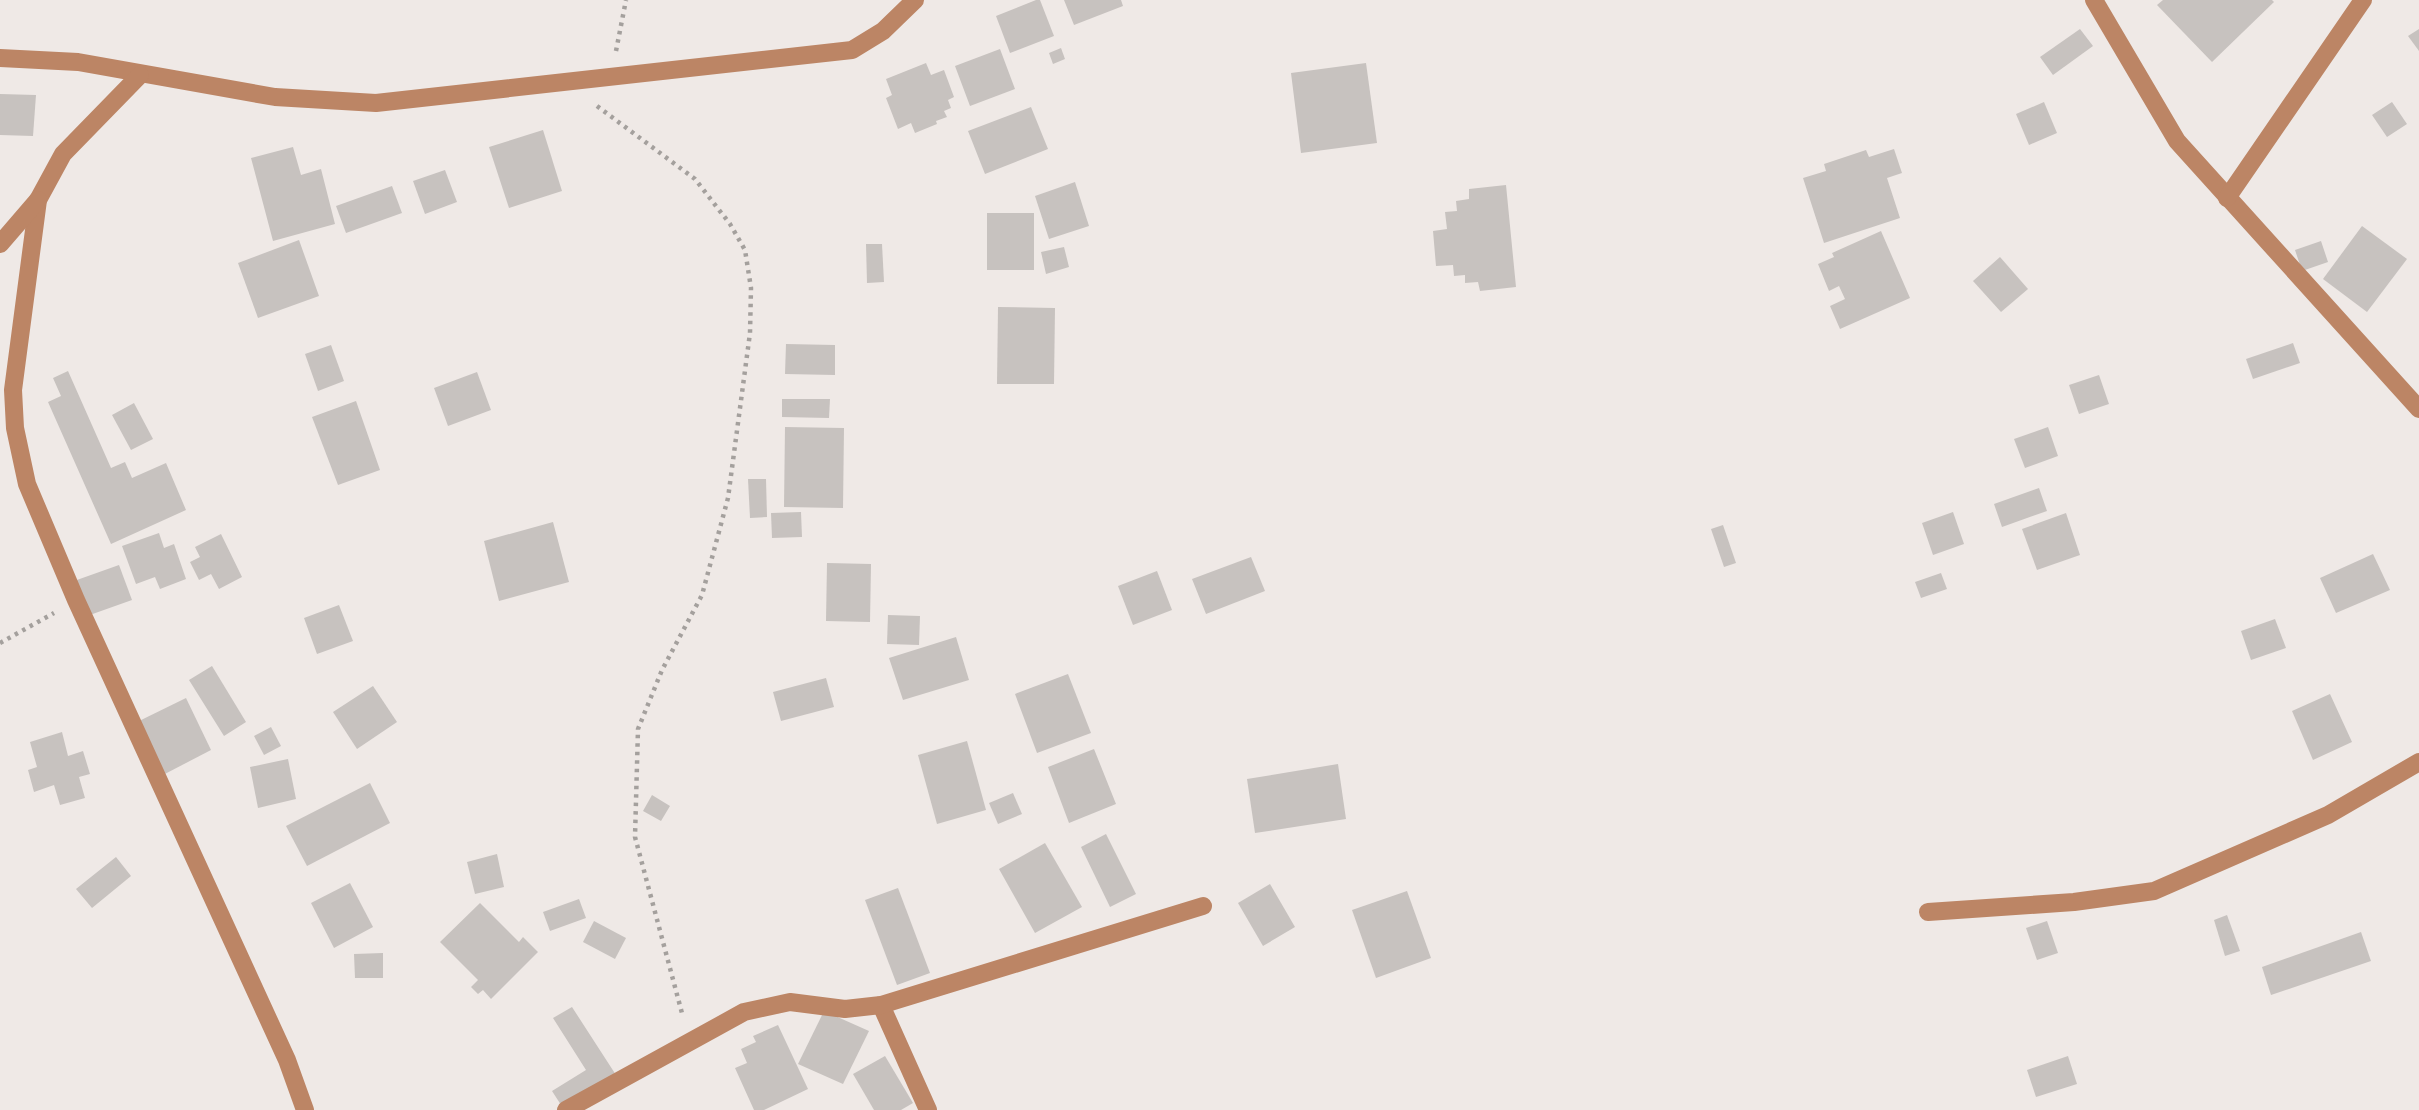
<svg xmlns="http://www.w3.org/2000/svg" width="2419" height="1110" font-family="Inter,sans-serif">
<style>
.building{fill:#c7c2bf}
.lines{fill:none;stroke-linecap:round;stroke-linejoin:round}
.path{stroke:#a4a09d;stroke-width:4.5;stroke-dasharray:3.5 5;stroke-linecap:butt}
.minor{stroke:#bc8565;stroke-width:18}
</style>
<rect width="100%" height="100%" fill="#efe9e6"/>
<!-- building -->
<g class="building">
<polygon points="1036,0 1040,0 1054,36 1010,53 996,16"/>
<polygon points="1064,0 1121,0 1123,6 1074,25"/>
<polygon points="2163,0 2272,0 2274,2 2212,62 2157,5"/>
<polygon points="2080,29 2093,46 2053,75 2040,57"/>
<polygon points="2419,29 2419,51 2408,36"/>
<polygon points="1061,48 1065,59 1053,64 1049,53"/>
<polygon points="1000,49 1015,89 970,106 955,66"/>
<polygon points="926,63 931,75 944,70 954,97 948,100 951,108 944,111 947,117 936,121 937,124 915,133 911,123 898,129 886,98 892,95 886,79"/>
<polygon points="1366,63 1377,143 1301,153 1291,73"/>
<polygon points="0,94 36,95 33,136 0,135"/>
<polygon points="2044,102 2057,133 2029,145 2016,114"/>
<polygon points="2392,102 2407,124 2387,137 2372,115"/>
<polygon points="1031,107 1048,149 985,174 968,131"/>
<polygon points="543,130 562,191 509,208 489,147"/>
<polygon points="293,147 301,175 321,169 335,224 273,241 251,158"/>
<polygon points="1894,149 1902,173 1887,178 1900,218 1824,243 1803,178 1826,171 1824,164 1866,150 1869,157"/>
<polygon points="445,170 457,202 425,214 413,181"/>
<polygon points="1075,182 1089,226 1049,239 1035,196"/>
<polygon points="1506,185 1516,287 1480,291 1478,282 1465,283 1465,275 1454,276 1453,265 1436,266 1433,231 1447,229 1445,212 1457,211 1456,201 1469,199 1469,189"/>
<polygon points="392,186 402,213 346,233 336,206"/>
<rect x="987" y="213" width="47" height="57"/>
<polygon points="2362,226 2407,259 2367,312 2323,279"/>
<polygon points="1881,231 1910,298 1840,329 1830,306 1845,299 1839,286 1829,291 1818,264 1834,257 1832,253"/>
<polygon points="299,240 319,296 258,318 238,263"/>
<polygon points="2321,241 2328,262 2302,271 2295,250"/>
<polygon points="866,244 882,244 884,282 867,283"/>
<polygon points="1064,247 1069,267 1046,274 1041,252"/>
<polygon points="2000,257 2028,289 2001,312 1973,281"/>
<polygon points="998,307 1055,308 1054,384 997,384"/>
<polygon points="2293,343 2300,363 2253,379 2246,359"/>
<polygon points="786,344 835,345 835,375 785,374"/>
<polygon points="331,345 344,381 318,391 305,354"/>
<polygon points="68,371 111,468 125,462 132,478 166,463 186,510 111,544 48,402 61,396 53,378"/>
<polygon points="477,372 491,410 448,426 434,388"/>
<polygon points="2099,375 2109,404 2079,414 2069,385"/>
<polygon points="782,399 830,399 829,418 782,417"/>
<polygon points="356,401 380,470 338,485 312,417"/>
<polygon points="134,403 153,439 131,450 112,415"/>
<polygon points="785,427 844,428 843,508 784,507"/>
<polygon points="2048,427 2058,456 2025,468 2014,439"/>
<polygon points="748,479 766,479 767,517 750,518"/>
<polygon points="2039,488 2047,511 2002,527 1994,504"/>
<polygon points="801,512 802,537 772,538 771,513"/>
<polygon points="1953,512 1964,544 1933,555 1922,523"/>
<polygon points="2066,513 2080,555 2037,570 2022,529"/>
<polygon points="553,522 569,582 499,601 484,541"/>
<polygon points="1723,525 1736,563 1724,567 1711,529"/>
<polygon points="159,533 164,548 174,544 186,579 160,589 155,577 136,584 122,546"/>
<polygon points="221,534 242,577 219,589 211,574 199,580 190,562 200,557 195,547"/>
<polygon points="2373,554 2390,590 2336,613 2320,578"/>
<polygon points="1251,557 1265,591 1206,614 1192,579"/>
<polygon points="827,563 871,564 870,622 826,621"/>
<polygon points="119,565 132,600 87,616 74,581"/>
<polygon points="1157,571 1172,610 1133,625 1118,586"/>
<polygon points="1941,573 1947,589 1921,598 1915,582"/>
<polygon points="339,605 353,641 317,654 304,618"/>
<polygon points="888,615 920,616 919,645 887,644"/>
<polygon points="2275,619 2286,648 2251,660 2241,631"/>
<polygon points="956,637 969,680 903,700 889,658"/>
<polygon points="212,666 246,722 224,736 189,680"/>
<polygon points="1068,674 1091,733 1037,753 1015,694"/>
<polygon points="826,678 834,707 781,721 773,692"/>
<polygon points="373,686 397,722 357,749 333,712"/>
<polygon points="2330,694 2352,742 2313,760 2292,711"/>
<polygon points="186,698 211,750 161,776 135,723"/>
<polygon points="271,727 281,746 264,755 254,736"/>
<polygon points="62,732 68,756 83,751 90,774 79,777 85,798 60,805 54,785 34,792 28,770 37,767 30,742"/>
<polygon points="967,741 986,810 937,824 918,755"/>
<polygon points="1094,749 1116,804 1069,823 1048,767"/>
<polygon points="288,759 296,799 258,808 250,767"/>
<polygon points="1338,764 1346,819 1255,833 1247,779"/>
<polygon points="370,783 390,823 307,866 286,826"/>
<polygon points="1013,793 1022,814 998,824 989,803"/>
<polygon points="652,795 670,806 661,821 643,811"/>
<polygon points="1106,834 1136,894 1110,907 1081,847"/>
<polygon points="1045,843 1082,907 1035,933 999,869"/>
<polygon points="497,854 504,887 475,894 467,862"/>
<polygon points="116,857 131,876 92,908 76,889"/>
<polygon points="350,883 373,927 334,948 311,903"/>
<polygon points="1270,884 1295,927 1263,946 1238,903"/>
<polygon points="898,888 930,973 897,985 865,900"/>
<polygon points="1407,891 1431,958 1376,978 1352,910"/>
<polygon points="579,899 586,918 550,931 543,912"/>
<polygon points="480,903 519,942 523,937 538,952 491,999 483,990 478,994 471,987 478,980 440,942"/>
<polygon points="2227,915 2240,951 2225,956 2214,920"/>
<polygon points="594,921 626,938 615,959 583,942"/>
<polygon points="2047,921 2058,953 2037,960 2026,928"/>
<polygon points="2361,932 2371,961 2271,995 2262,967"/>
<polygon points="383,953 383,978 355,978 354,954"/>
<polygon points="572,1007 616,1075 563,1108 552,1091 586,1070 553,1018"/>
<polygon points="824,1011 869,1031 843,1084 798,1064"/>
<polygon points="778,1025 808,1089 764,1110 754,1110 735,1068 747,1063 741,1049 756,1042 753,1036"/>
<polygon points="885,1056 913,1103 901,1110 874,1110 853,1074"/>
<polygon points="2068,1056 2077,1084 2036,1097 2027,1070"/>
</g>
<g class="lines">
<!-- path -->
<g class="path">
<polyline points="616,51 626,0"/>
<polyline points="597,106 695,179 730,224 745,250 751,288 750,333 728,498 702,595 662,670 638,729 635,837 683,1017"/>
<polyline points="0,643 54,613"/>
</g>
<!-- minor -->
<g class="minor">
<polyline points="2094,0 2177,141 2419,409"/>
<polyline points="0,58 78,62 275,97 376,103 852,50 883,31 915,0"/>
<polyline points="140,75 63,154 38,200 13,390 15,428 27,484 76,600 287,1060 305,1110"/>
<polyline points="2227,198 2363,0"/>
<polyline points="0,244 38,200"/>
<polyline points="1928,912 2074,902 2154,891 2328,815 2419,762"/>
<polyline points="881,1005 928,1110"/>
<polyline points="566,1110 744,1012 790,1002 845,1009 881,1005 1203,906"/>
</g>
</g>
</svg>
